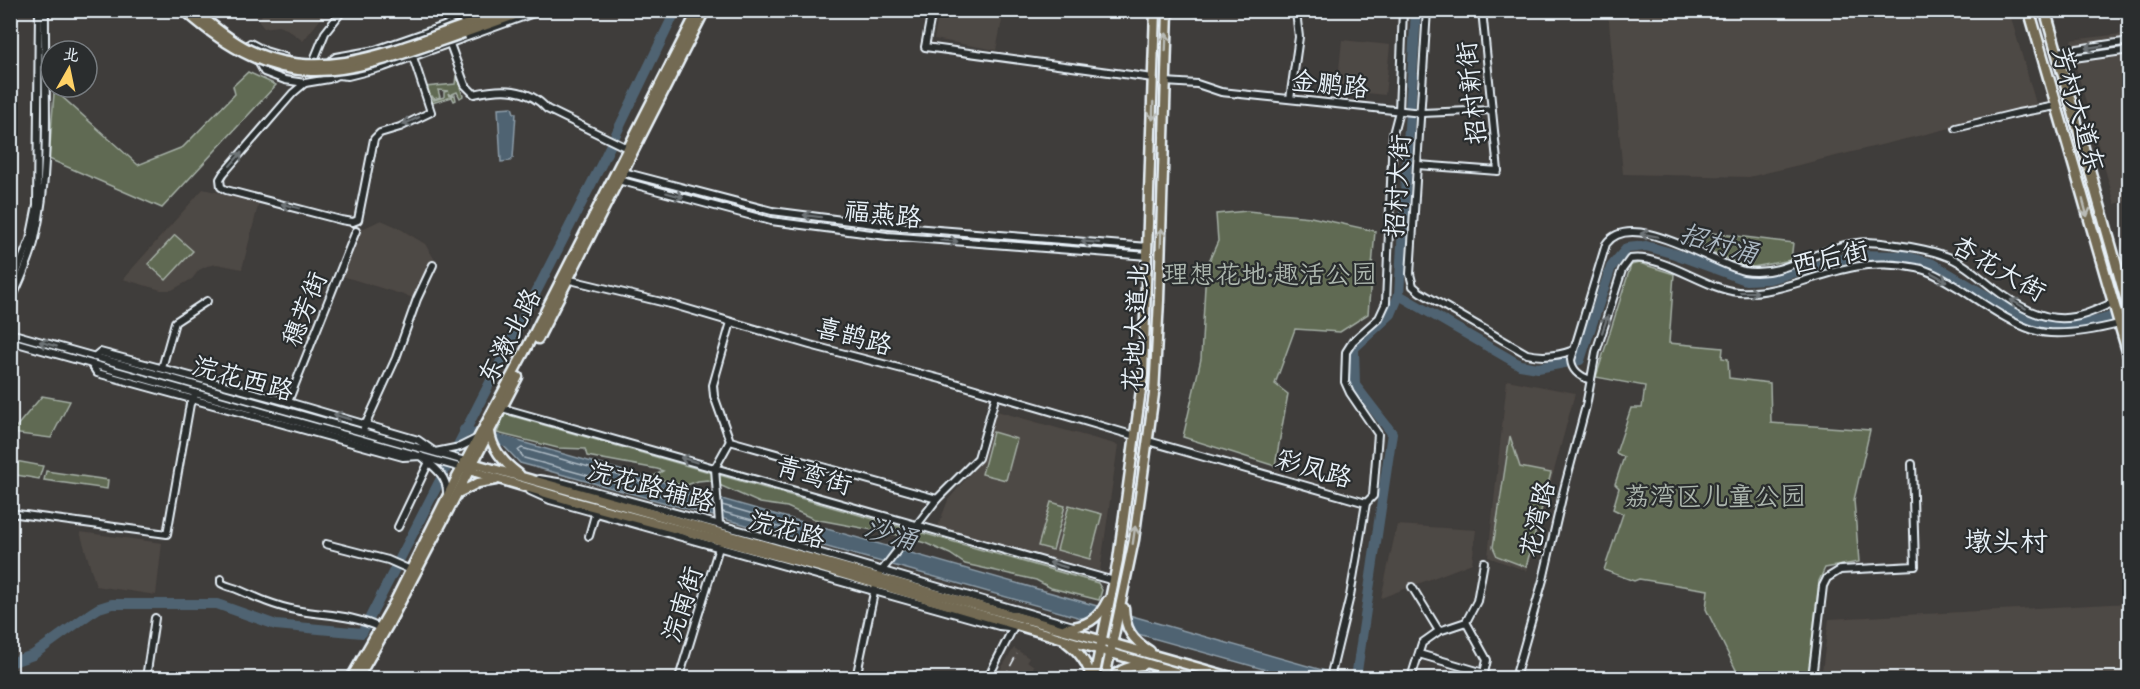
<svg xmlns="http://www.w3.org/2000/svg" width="2140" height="689" font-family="Itim,'LXGW WenKai TC',sans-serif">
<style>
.built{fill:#4e4844}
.green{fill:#616b52;stroke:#a4aea5;stroke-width:1.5}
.water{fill:#4f6372;stroke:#8c9ca8;stroke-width:1.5}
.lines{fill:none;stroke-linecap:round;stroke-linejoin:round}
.shore{stroke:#abb8c2;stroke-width:1.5}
.stream{stroke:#8c9ca8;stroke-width:1.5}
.river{stroke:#4f6372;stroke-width:10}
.minor-casing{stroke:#e8f1f8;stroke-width:10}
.major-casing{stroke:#e8f1f8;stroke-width:13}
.highway-casing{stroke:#e8f1f8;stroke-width:14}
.minor{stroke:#2a2d2e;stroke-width:6}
.major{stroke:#736b52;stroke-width:8}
.highway{stroke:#736b52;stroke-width:9}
.rail{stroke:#e8f1f8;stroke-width:1.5;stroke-dasharray:9 4.5;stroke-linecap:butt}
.major-bridge-casing{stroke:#e8f1f8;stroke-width:13;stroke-linecap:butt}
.major-bridge{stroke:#736b52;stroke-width:8}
.oneway{stroke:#b9bbb6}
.oneway2{stroke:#6c7275}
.labels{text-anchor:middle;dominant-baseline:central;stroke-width:4.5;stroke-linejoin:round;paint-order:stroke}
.street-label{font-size:26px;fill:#e8f1f8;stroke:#2a2d2e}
.park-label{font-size:26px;fill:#abb5ad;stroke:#2a2d2e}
.water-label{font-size:27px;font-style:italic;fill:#abb8c2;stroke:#2a2d2e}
.quarter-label{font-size:28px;fill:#e8f1f8;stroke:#2a2d2e}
</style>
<rect width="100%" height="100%" fill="#3f3d3b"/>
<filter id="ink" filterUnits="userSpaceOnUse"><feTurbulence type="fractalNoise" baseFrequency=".0167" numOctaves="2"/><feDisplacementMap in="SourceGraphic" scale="12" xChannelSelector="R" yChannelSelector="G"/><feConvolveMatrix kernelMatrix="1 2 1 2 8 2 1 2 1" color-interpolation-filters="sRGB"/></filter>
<g filter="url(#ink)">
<!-- built -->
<g class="built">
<polygon points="259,11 327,11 303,41 287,29 278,26 264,28 259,22 262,14"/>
<polygon points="939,11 1004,11 996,50 934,39"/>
<polygon points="1608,11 2009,11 2037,107 1749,177 1623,174"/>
<polygon points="2129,33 2129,200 2115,204 2076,67 2071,40"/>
<polygon points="1342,40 1390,45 1385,95 1337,90"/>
<polygon points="203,189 259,202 242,269 217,264 207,266 199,270 192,279 172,290 161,290 123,279"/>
<polygon points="381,220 397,227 425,244 435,260 417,299 342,276 360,230"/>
<polygon points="1507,380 1575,393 1527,571 1488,557"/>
<polygon points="993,410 1118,445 1100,571 937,529 948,500 981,461"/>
<polygon points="1397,525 1476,530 1472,563 1381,598"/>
<polygon points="80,532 162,543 156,595 96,586"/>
<polygon points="2129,603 2129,678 1821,678 1829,619"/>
<polygon points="1014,648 1029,658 1027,661 1034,666 1028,678 1024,676 1022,678 995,678"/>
</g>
<!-- green -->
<g class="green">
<polygon points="248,72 276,85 162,208 49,159 54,93 61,96 138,165 183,147 235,94 233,86"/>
<polygon points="456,75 463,96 460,98 457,92 450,95 448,93 449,96 455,95 456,100 454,101 452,97 432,103 433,108 431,107 428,98 432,97 434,100 444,97 444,92 448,91 438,90 440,97 434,99 432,96 428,98 425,87 455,84"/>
<polygon points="1247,211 1311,217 1375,231 1368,314 1340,332 1295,329 1275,384 1288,394 1275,466 1183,437 1201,359 1206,268 1218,241 1216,214"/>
<polygon points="1704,232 1793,243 1791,260 1753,267 1741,265 1702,247"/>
<polygon points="175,235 193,251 166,280 148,264"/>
<polygon points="1639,263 1674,274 1669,343 1723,348 1722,358 1728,359 1729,378 1770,383 1771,423 1870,430 1854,500 1859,562 1825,568 1819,581 1808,678 1740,678 1706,609 1708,590 1639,579 1634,581 1604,570 1623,514 1613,509 1619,488 1615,484 1624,457 1616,453 1631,408 1642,408 1645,386 1596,377 1631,265"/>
<polygon points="42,396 70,401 51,438 11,433"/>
<polygon points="505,414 1098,583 1102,590 1099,600 1051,588 1036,580 965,564 950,554 925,543 894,534 814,519 787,507 760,503 708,480 698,481 684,486 652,477 663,471 657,469 587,456 585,449 558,448 497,433"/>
<polygon points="993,432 1017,439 1006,480 982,474"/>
<polygon points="1510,436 1520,467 1551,473 1526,567 1497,556 1493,547"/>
<polygon points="10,460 43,466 39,479 11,474"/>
<polygon points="46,471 108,480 107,489 44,480"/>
<polygon points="1051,502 1065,506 1053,550 1038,546"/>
<polygon points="1069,505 1102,514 1090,559 1057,550"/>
</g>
<!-- water -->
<g class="water">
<polygon points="16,11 16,117 11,180 10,11"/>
<polygon points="512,107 514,113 516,113 513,158 510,161 501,162 498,108"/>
<polygon points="504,437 1350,678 1295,678 889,564 520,463 501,443"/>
</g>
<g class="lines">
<!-- shore -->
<g class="shore">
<polyline points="713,502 522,448 518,450 524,458 713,510"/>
<polyline points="722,505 795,526 797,529 793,531 723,512"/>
</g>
<!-- stream -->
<polyline class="stream" points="1134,678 1136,670"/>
<!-- river -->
<g class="river">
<path d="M 1399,295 L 1520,365 L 1538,368 L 1580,360 L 1611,267 L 1627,248 L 1646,246 L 1675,254 L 1746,280 L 1769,279 L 1857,255 L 1904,256 L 1931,263 L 2022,317 C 2062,331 2091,326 2130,310"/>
<polyline points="464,430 516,445"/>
<polyline points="10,663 33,655 91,613 99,608 112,604 217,604 276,625 362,633 602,163 676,10"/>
<polyline points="1356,678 1392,433 1355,385 1354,348 1391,314 1399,295 1416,10"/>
</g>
<defs>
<g id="minor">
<polyline points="932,10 925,47 1153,78"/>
<path d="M 1427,10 L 1410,274 L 1413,286 L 1420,292 L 1527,354 C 1544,358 1558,356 1574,350"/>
<polyline points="250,43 265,51 285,57"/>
<path d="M 450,44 L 465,85 L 474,94 C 501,88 528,87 547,109 L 627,148"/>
<polyline points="2058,52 2130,41"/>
<polyline points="413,57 431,112 400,127 380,133 374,139 358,220 353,222 341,220 226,190 221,187 220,179 223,174 293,93 305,83 329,79 337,75 348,76 384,67 542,10"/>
<polyline points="256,58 264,72 285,80 305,83"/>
<polyline points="314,60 325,33 343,10"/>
<polyline points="2060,60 2130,50"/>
<polyline points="332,67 332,60 336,57 375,50 490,10"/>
<polyline points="1165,82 1197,84 1221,92 1422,113 1492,110"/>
<polyline points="1290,99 1299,37 1296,12"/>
<polyline points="1956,128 2018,113 2056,106"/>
<polyline points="1418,165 1498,171 1482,10"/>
<polyline points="623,172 772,211 889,226 1148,247"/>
<polyline points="618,180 771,221 887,236 1148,256"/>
<polyline points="566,279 674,305 810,345 941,379 1135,436"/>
<polyline points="10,289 30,240 37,205 39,10"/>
<path d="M 10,303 C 19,283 30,261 35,239 C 52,165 44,86 45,10"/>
<polyline points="731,322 713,385 714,396 730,441 937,499 978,458 996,395"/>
<polyline points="10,333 465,461"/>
<polyline points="10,341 462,468"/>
<polyline points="94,357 100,352 288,402 418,440 435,452 460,447 478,438"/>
<path d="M 92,365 L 97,373 L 403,457 L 421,456 C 434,467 448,476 447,494"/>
<polyline points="162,368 175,322 207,301"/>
<path d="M 1591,380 C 1581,377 1572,371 1571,360 L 1606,244 C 1631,208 1712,264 1744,271 C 1776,277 1806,257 1835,248 C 1853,242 1871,241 1889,244 C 1911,247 1935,250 1955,260 C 1969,267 1980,278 1992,287 C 2015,305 2044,323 2074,317 C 2088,315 2100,308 2112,303"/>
<polyline points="288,402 356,231"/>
<polyline points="502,408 1114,581"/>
<polyline points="364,428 396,358 417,299 433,265"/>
<polyline points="1148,441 1366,503 1350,596 1330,678"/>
<polyline points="539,479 564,483 776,540 1073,626"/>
<polyline points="530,491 550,500 999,626 1008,627 1013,625"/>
<polyline points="1366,503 1373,496 1378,434 1350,393 1345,382 1346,352 1353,341 1379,318 1386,303 1393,134 1399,111 1403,10"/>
<polyline points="10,513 167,534 190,404 194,397"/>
<polyline points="719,524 715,468 730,441"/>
<polyline points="398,527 429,462"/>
<polyline points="589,536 596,511"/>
<polyline points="326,544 388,560 413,571"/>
<polyline points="880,573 937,499"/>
<path d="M 221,579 L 221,583 C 227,587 233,587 239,590 C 257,598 275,606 295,610 C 326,616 351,614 380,628"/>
<polyline points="1412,587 1439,631"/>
<polyline points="1466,622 1477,601 1484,562"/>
<polyline points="146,678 155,618"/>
<polyline points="679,678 720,544"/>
<polyline points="856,678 875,588"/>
<polyline points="988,678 1015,624"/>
<polyline points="1411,678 1422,643 1439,631 1466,622 1487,660 1484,673 1419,654"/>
<path d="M 1515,678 L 1543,580 L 1564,489 L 1586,406 L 1596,352 L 1622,270 L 1630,259 C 1663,254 1705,289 1738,292 C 1778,295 1815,274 1854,267 C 1873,263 1898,264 1917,268 C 1933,271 1948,282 1962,290 C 1984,304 2008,322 2033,330 C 2057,338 2095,330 2119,324"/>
<polyline points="1812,678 1823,586 1827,578 1840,570 1915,566 1912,464"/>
</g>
<g id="major">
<polyline points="462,26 508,10"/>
<polyline points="464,33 529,10"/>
<polyline points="538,339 705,10"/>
<path d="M 490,432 C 492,450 504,463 519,474"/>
<polyline points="465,461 1235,678"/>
<polyline points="462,468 576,502 819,567 1196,678"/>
<polyline points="460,492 478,483 496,480"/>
<path d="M 1124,608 C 1125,629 1132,640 1150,651"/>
<path d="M 1066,628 C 1086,626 1098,620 1107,601"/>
<path d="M 1066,642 C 1078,651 1088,663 1091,678"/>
<polyline points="351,678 394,603 456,479 527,347 698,10"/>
<polyline points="358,678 389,624 518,377"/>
<polyline points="1094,678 1118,560 1143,375 1155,10"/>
<polyline points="1105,678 1134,540 1154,394 1159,300 1168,10"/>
<path d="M 1111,678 C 1121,669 1130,666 1143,665"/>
</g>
<g id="highway">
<polyline points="2029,10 2130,360"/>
<polyline points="2045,10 2130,314"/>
</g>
</defs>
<!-- minor casing -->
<use href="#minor" class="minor-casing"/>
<!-- major casing -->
<use href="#major" class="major-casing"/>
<!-- highway casing -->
<use href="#highway" class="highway-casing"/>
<!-- minor -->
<use href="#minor" class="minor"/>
<!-- major -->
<use href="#major" class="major"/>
<!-- highway -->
<use href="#highway" class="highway"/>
<!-- rail -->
<polyline class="rail" points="1004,678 1017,654"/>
<defs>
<g id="major-bridge">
<path d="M 184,10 C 287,102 347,73 464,33"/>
<path d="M 194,10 C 212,25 230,40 250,50 C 321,84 394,50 462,26"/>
</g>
</defs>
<!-- major-bridge casing -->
<use href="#major-bridge" class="major-bridge-casing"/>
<!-- major-bridge -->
<use href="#major-bridge" class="major-bridge"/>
</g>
<!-- one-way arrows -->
<defs><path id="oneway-shaft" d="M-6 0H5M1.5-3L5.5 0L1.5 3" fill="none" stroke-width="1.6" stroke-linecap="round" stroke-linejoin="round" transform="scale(1.5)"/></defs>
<g class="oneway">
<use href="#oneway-shaft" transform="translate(1166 42) rotate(-88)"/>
<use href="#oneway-shaft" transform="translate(1153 111) rotate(92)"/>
<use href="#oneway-shaft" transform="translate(2085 208) rotate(75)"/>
<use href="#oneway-shaft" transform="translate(1161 237) rotate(-88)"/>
<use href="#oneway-shaft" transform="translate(1134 535) rotate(-82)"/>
</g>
<g class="oneway2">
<use href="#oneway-shaft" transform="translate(2094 47) rotate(172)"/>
<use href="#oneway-shaft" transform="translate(411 121) rotate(155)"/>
<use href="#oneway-shaft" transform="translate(236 159) rotate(-49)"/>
<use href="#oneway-shaft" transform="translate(675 195) rotate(15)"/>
<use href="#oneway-shaft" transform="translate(290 206) rotate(-166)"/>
<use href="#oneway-shaft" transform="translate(812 216) rotate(-173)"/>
<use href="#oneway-shaft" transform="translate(1649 235) rotate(-170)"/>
<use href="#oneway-shaft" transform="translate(949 241) rotate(4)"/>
<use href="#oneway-shaft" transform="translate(1090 242) rotate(-175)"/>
<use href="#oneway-shaft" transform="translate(1939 277) rotate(29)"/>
<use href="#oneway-shaft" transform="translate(1749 292) rotate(-1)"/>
<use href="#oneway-shaft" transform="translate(2018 304) rotate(-150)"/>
<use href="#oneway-shaft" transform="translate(1605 324) rotate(-71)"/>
<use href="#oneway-shaft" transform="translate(48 344) rotate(-164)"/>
<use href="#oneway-shaft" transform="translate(342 417) rotate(-164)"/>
<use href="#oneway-shaft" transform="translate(689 460) rotate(-164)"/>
<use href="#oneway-shaft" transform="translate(1058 565) rotate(-164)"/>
</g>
</g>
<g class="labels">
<!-- street labels -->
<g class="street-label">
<text transform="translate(1330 84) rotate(6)">金鹏路</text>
<text transform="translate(1471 93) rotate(-96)">招村新街</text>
<text transform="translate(2079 110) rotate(74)">芳村大道东</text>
<text transform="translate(1397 186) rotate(-86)">招村大街</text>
<text transform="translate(883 214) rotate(6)">福燕路</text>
<text transform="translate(1830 257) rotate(-12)">西后街</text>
<text transform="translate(1999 268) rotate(30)">杏花大街</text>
<text transform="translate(304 309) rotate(-68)">穗芳街</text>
<text transform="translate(1135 327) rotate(-87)">花地大道北</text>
<text transform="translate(509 336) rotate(-62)">东漖北路</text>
<text transform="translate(854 336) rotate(15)">喜鹊路</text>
<text transform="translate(243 378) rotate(15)">浣花西路</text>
<text transform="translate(1314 468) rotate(16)">彩凤路</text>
<text transform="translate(814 475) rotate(16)">青鸾街</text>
<text transform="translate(651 486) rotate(15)">浣花路辅路</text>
<text transform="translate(1537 519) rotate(-77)">花湾路</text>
<text transform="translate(787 529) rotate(15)">浣花路</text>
<text transform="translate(682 604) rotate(-72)">浣南街</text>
</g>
<!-- park labels -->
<g class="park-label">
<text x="1270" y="274">理想花地·趣活公园</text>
<text x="1715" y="496">荔湾区儿童公园</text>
</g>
<!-- water labels -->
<g class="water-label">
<text transform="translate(1719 243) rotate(16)">招村涌</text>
<text transform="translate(891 533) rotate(16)">沙涌</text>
</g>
<!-- quarter labels -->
<g class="quarter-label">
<text x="2006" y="541">墩头村</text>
</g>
</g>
<!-- margin -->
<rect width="2140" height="689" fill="none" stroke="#2a2d2e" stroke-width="36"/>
<rect x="18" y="18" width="2104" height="653" fill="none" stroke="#e8f1f8" stroke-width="2" filter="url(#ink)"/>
<!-- north arrow -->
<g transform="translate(69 69) rotate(9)"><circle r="28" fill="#2a2d2e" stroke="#767b7f" stroke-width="1.5"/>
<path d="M0-4.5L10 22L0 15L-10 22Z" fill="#ffd166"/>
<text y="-9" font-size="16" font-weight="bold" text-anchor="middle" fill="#e8f1f8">北</text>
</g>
</svg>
